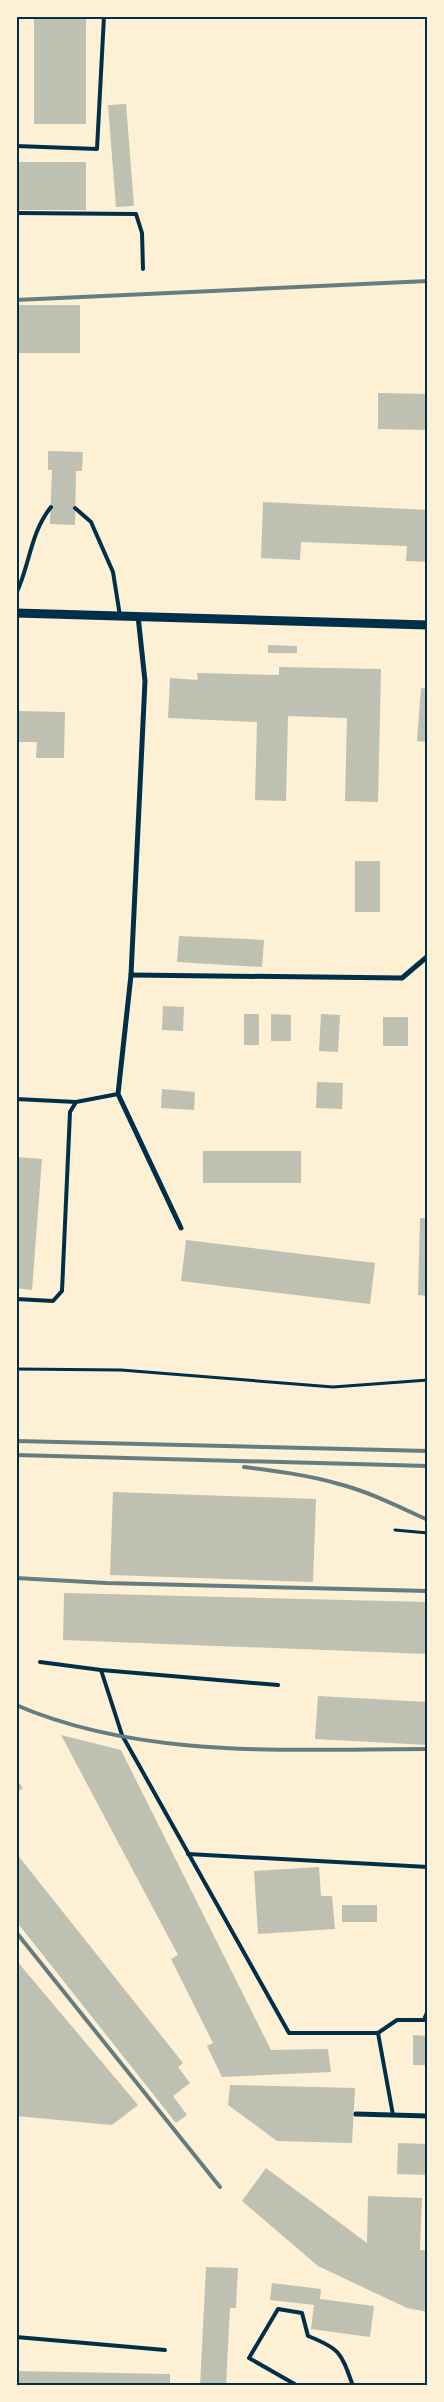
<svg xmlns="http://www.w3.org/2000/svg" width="444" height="2402" font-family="'Roboto Condensed',sans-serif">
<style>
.building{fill:#bec0b2}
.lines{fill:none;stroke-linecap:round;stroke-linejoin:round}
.path{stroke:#003049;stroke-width:3}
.service{stroke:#003049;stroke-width:4}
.minor{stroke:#003049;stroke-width:5}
.tertiary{stroke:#003049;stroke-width:9}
.rail{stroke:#657d81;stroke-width:4}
.neatline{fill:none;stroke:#003049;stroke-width:2}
</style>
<rect width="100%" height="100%" fill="#fdf0d5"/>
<!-- building -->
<g class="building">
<rect x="34" y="16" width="52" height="108"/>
<polygon points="126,104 134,206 116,207 108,105"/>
<rect x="16" y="162" width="70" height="48"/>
<rect x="16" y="305" width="64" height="48"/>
<polygon points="378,393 428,394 428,430 378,429"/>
<polygon points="48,451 83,452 82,471 76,471 75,525 50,524 52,470 48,470"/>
<polygon points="263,502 428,510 428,562 406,561 407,546 301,542 300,560 261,558"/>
<polygon points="268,645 297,646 297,653 268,653"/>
<polygon points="279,667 381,669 378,802 345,801 347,718 288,716 286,801 255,800 257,722 168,718 170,678 198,680 197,673 279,675"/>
<polygon points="421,688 428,689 428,742 417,741"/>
<polygon points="16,711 65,712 64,758 36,758 37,742 16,742"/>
<rect x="355" y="861" width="25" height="51"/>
<polygon points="179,936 264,940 262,967 177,962"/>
<polygon points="163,1006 184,1007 183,1031 162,1030"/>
<rect x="244" y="1014" width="15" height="31"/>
<polygon points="271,1014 291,1015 291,1041 271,1041"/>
<polygon points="321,1014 340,1015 338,1052 319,1051"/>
<rect x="383" y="1017" width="25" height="29"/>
<polygon points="317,1082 343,1083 342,1109 316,1108"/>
<polygon points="162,1089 195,1092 194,1110 161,1108"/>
<rect x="203" y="1151" width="98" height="32"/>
<polygon points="16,1157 42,1159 32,1290 16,1288"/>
<polygon points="420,1218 428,1218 428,1296 418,1295"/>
<polygon points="186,1240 375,1263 370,1304 181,1281"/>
<polygon points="113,1492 316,1499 313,1582 110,1575"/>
<polygon points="64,1593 428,1602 428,1654 63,1640"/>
<polygon points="318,1696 428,1702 428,1745 315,1739"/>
<polygon points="61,1735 121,1750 271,2050 328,2049 331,2072 222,2077 207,2046 213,2043 171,1959 178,1955"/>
<polygon points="16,1779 23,1788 16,1793"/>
<polygon points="16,1853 183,2063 178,2067 190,2083 173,2096 187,2115 176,2123 16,1921"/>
<polygon points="319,1867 321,1896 332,1896 335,1929 258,1934 254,1871"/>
<rect x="342" y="1905" width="35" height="17"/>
<polygon points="16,1960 138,2105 112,2125 16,2116"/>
<polygon points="413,2035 428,2036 428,2065 413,2065"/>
<polygon points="230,2085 355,2088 352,2143 277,2141 228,2105"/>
<polygon points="398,2143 428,2144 428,2175 397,2174"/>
<polygon points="266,2168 367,2243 368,2196 422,2198 420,2250 428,2250 428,2312 407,2308 318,2266 242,2201"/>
<polygon points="206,2267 238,2268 236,2308 230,2308 226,2386 200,2386"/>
<polygon points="272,2283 321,2289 320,2299 374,2306 370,2337 311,2329 314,2305 270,2300"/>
<polygon points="16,2371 170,2374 170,2386 16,2386"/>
</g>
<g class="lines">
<!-- path -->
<g class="path">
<polyline points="16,1369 121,1370 333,1387 428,1380"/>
<polyline points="395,1530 428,1533"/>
</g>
<!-- service -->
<g class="service">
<polyline points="16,146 97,149 104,16"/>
<polyline points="16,213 136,214 142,233 143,269"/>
<polyline points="75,508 91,522 113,572 120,616"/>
<path d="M 16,594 C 30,565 30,533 51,507"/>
<polyline points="16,1099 76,1102"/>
<polyline points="16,1299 53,1301 62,1291 70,1112 76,1102 118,1094"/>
<polyline points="40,1662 101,1670 278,1685"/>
<polyline points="101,1670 122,1735 289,2033 378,2033 397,2020 424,2020 428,2010"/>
<polyline points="188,1854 428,1867"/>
<polyline points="378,2033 393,2115"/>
<polyline points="16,2337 165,2350"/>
<path d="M 298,2386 L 249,2358 L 278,2309 L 302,2313 L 308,2336 C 341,2349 341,2353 353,2386"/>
</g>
<!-- minor -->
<g class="minor">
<polyline points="138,616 145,681 131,975 118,1094 181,1228"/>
<polyline points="131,975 402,978 428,956"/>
<polyline points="356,2114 428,2116"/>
</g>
<!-- tertiary -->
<polyline class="tertiary" points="16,613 428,625"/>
<!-- rail -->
<g class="rail">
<polyline points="16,300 428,281"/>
<polyline points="16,1441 428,1451"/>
<polyline points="16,1455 428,1466"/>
<path d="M 244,1467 C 276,1471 308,1475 339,1484 C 370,1492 399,1507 428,1520"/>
<polyline points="16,1578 106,1583 428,1591"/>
<path d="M 16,1705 C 143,1760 293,1749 428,1749"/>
<polyline points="16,1932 220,2187"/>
</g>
</g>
<!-- border -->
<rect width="444" height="2402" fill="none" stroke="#fdf0d5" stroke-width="35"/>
<rect x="18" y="18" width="408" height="2366" class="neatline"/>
</svg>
